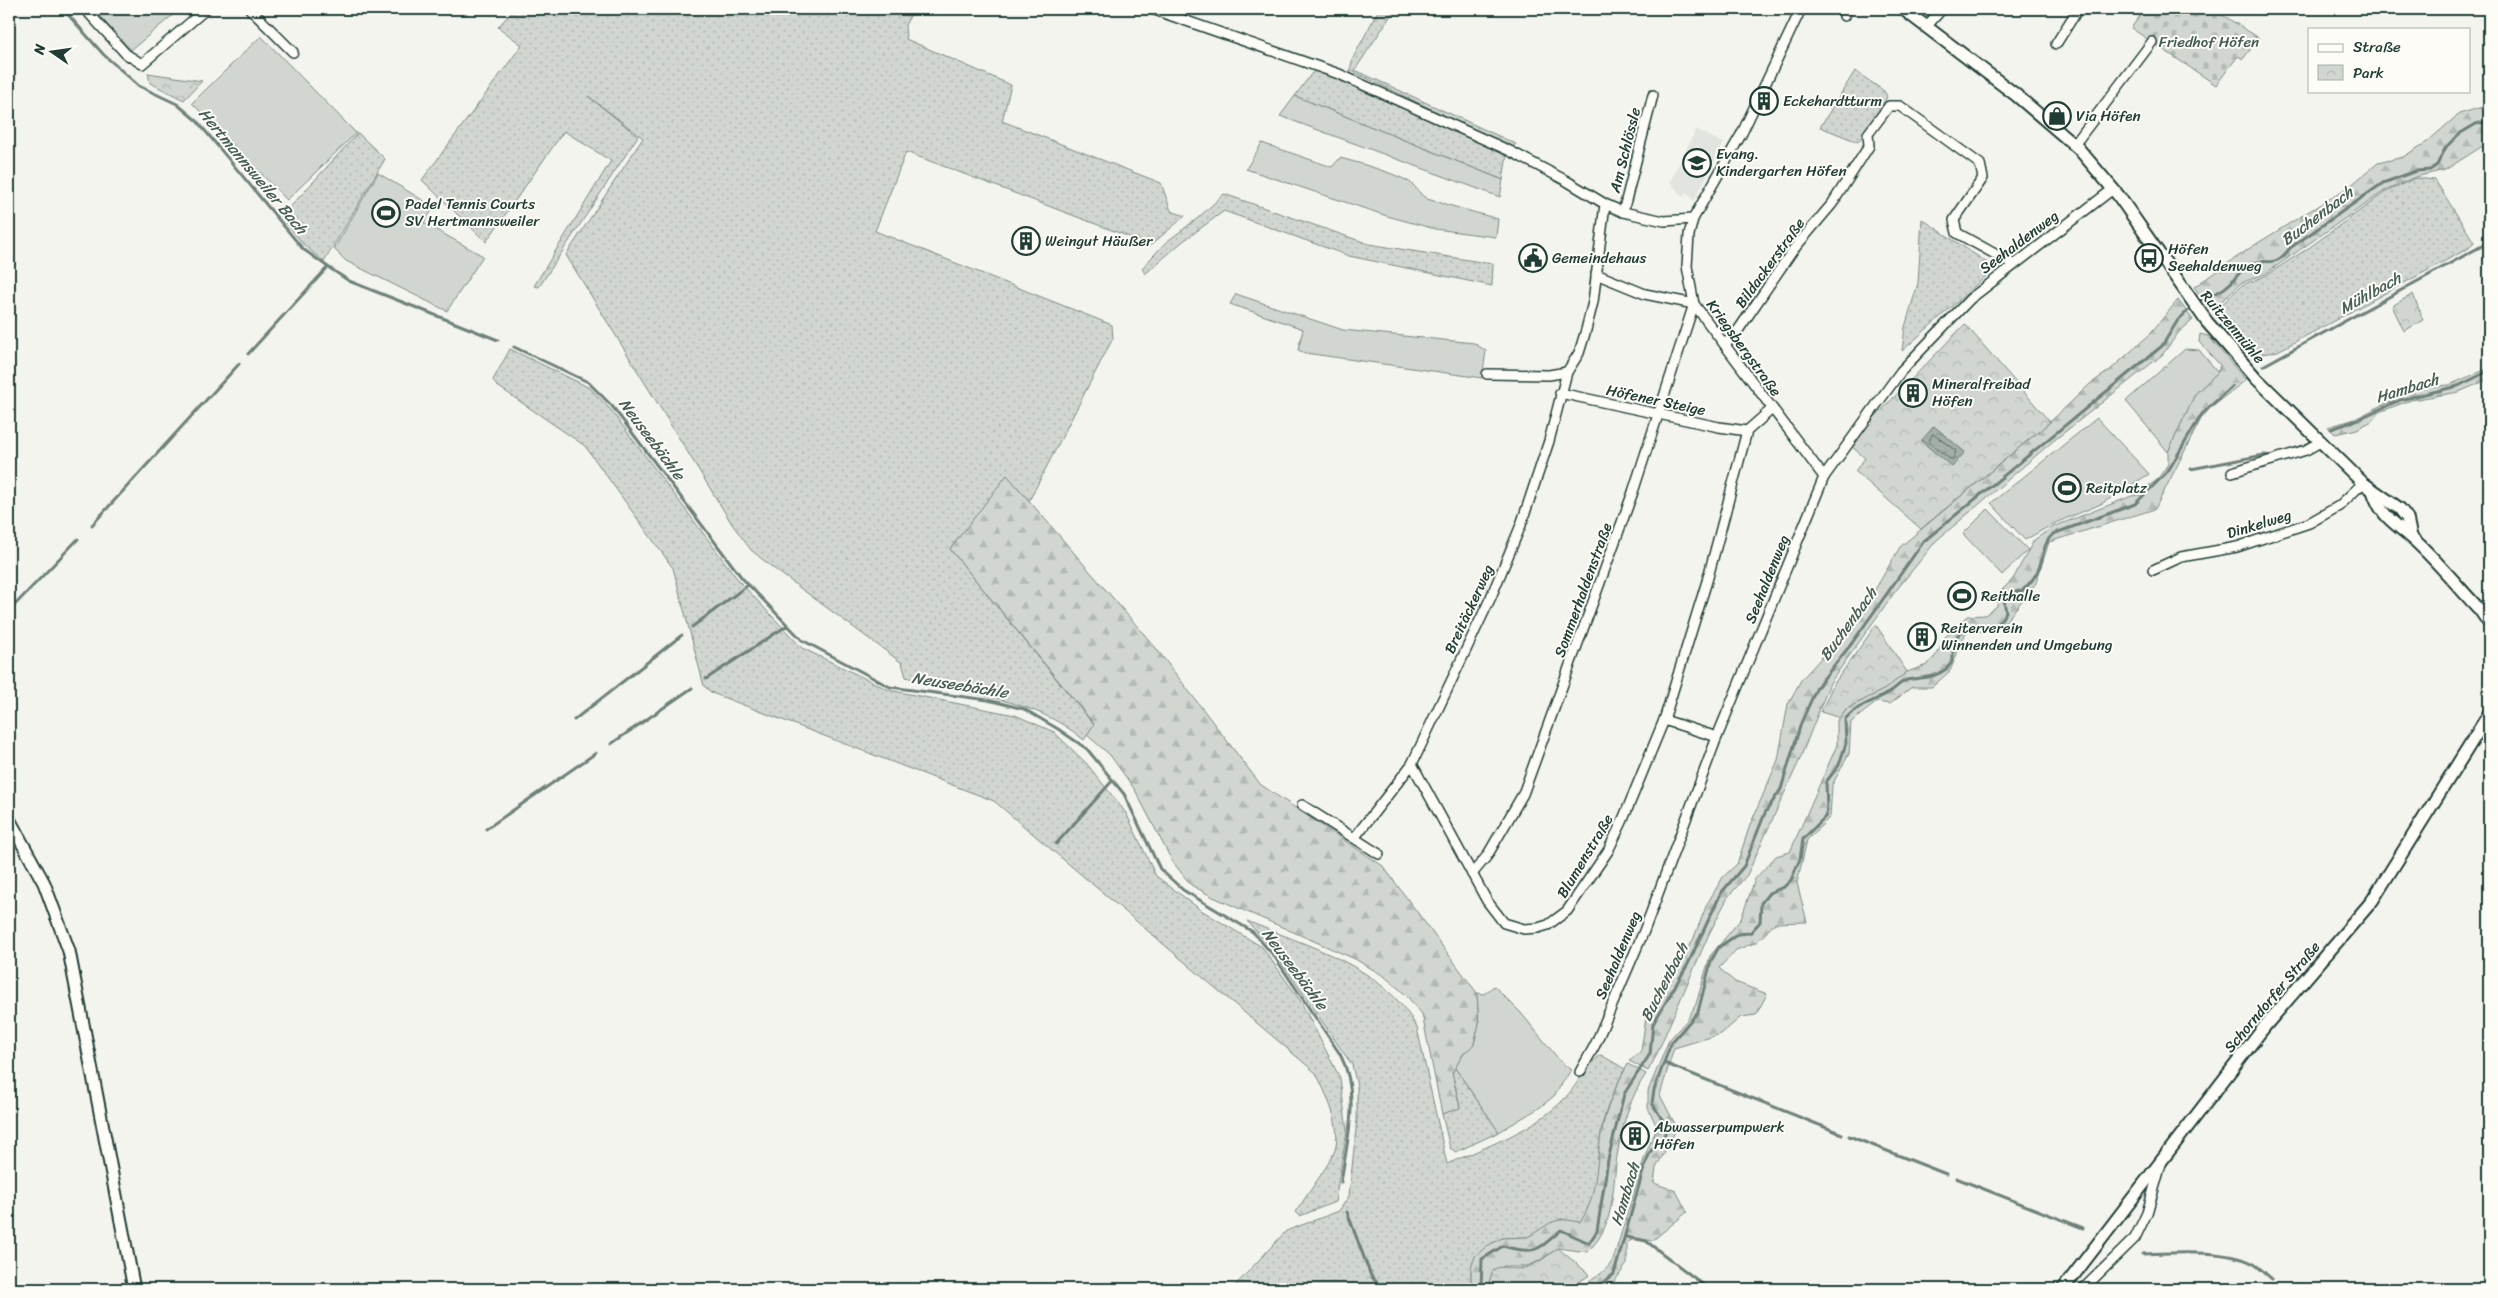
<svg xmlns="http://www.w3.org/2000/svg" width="2498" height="1298" font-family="Sriracha,sans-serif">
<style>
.built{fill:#e2e5df}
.grass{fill:url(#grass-dots);stroke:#788a82}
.forest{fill:url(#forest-firs);stroke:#788a82}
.cemetery{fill:url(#cemetery-stones);stroke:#788a82}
.park{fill:url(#park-crowns);stroke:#788a82}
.garden{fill:#d1d6d1;stroke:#788a82}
.water{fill:url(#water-ripples);stroke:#6e8179}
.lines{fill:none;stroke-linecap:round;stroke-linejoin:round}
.shore{stroke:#546a62;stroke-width:1}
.stream{stroke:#6e8179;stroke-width:3}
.minor-casing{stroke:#1f3d34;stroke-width:12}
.tertiary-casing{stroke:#1f3d34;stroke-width:15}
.minor{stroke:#fdfcf7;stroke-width:9}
.tertiary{stroke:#fdfcf7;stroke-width:11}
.labels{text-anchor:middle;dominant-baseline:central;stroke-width:4;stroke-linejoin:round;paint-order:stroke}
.park-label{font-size:15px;fill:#435c53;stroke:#fdfcf7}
.poi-label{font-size:15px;fill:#1f3d34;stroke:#fdfcf7;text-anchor:start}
.street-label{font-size:15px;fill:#1f3d34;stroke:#fdfcf7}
.water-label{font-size:16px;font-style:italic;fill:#475f56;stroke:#fdfcf7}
</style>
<defs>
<pattern id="grass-dots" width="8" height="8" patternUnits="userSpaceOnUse" patternTransform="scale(1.25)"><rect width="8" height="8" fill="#d1d6d1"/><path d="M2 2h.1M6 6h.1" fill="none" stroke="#b3b9b4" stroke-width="1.8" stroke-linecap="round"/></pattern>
<pattern id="forest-firs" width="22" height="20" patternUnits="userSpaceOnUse" patternTransform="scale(1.25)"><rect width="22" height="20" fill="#d1d6d1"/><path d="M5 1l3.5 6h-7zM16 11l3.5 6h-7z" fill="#b3b9b4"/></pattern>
<pattern id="cemetery-stones" width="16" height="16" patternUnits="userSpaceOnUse" patternTransform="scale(1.25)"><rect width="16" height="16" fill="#d1d6d1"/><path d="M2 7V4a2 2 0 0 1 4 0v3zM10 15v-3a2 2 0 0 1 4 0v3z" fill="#b3b9b4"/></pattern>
<pattern id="park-crowns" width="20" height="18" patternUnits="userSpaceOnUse" patternTransform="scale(1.25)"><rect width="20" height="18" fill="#d1d6d1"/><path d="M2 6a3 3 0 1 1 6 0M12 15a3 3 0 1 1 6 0" fill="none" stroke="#b3b9b4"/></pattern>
<pattern id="water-ripples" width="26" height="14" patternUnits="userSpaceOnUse" patternTransform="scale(1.25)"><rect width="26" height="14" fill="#a3aea7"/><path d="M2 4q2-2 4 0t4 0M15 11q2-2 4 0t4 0" fill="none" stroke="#848f89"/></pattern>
</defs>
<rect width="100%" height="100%" fill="#f4f4ef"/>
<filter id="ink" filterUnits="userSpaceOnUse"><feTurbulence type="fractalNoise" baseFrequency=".02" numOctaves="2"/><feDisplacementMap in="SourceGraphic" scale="10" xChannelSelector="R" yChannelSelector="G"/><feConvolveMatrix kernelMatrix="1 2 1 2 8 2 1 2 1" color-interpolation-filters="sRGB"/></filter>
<g filter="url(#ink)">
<!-- built -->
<polygon class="built" points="1696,129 1724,143 1694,201 1687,193 1682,197 1670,182"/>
<!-- grass -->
<g class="grass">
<path d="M 514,9 L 914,9 L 905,25 L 906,39 L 1011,85 L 1002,121 L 1161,183 L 1171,211 L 1185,216 L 1151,245 L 906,152 L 875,231 L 1112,325 L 1113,338 L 1029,501 L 1007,476 L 950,549 L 1094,725 L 1084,740 C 1034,697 966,695 906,677 L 902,663 L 773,568 L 751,550 L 732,524 L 566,255 L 643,138 L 588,96 L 638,136 L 539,287 L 534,286 L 611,161 L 564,131 L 486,242 L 422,180 L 522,45 L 498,27 Z"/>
<polygon points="1379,9 1395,9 1355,70 1516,144 1512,148 1350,70 1353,58"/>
<polygon points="1320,69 1507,155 1503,180 1295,96 1312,73"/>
<polygon points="1855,71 1884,91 1887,96 1885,101 1858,142 1820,127"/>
<polygon points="358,133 385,159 324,262 303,244 281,217"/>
<polygon points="2415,178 2435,180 2474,242 2469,248 2278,351 2252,356 2214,312 2242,285 2265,276 2310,247 2384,193"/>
<polygon points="1224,194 1369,244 1493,264 1492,286 1349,256 1224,211 1182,242 1145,274 1142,268 1165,243 1198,218"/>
<polygon points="1922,219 1995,268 1902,351 1905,327 1918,283"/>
<path d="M 510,349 L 590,388 L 610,409 L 739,581 L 802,648 L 889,690 L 1015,715 L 1054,732 L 1087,764 L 1126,813 L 1156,876 L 1201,910 L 1262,947 L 1300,1000 L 1340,1078 L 1347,1131 L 1335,1202 L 1300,1216 L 1296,1212 C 1305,1197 1330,1164 1335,1150 C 1342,1125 1326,1094 1316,1073 L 994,801 L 712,693 L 704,686 L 673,568 L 585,446 L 496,385 L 493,380 Z"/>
<path d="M 1247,921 C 1307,946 1385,966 1417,1028 L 1447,1164 C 1485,1147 1535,1130 1564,1099 C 1578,1085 1585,1066 1601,1055 L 1625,1069 C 1616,1086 1608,1103 1603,1122 C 1596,1154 1600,1195 1580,1223 L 1561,1219 L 1528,1237 L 1502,1238 L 1471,1268 L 1471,1289 L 1232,1289 L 1286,1231 L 1339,1211 L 1349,1196 L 1357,1120 L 1357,1086 L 1352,1065 L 1272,949 Z"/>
<polygon points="1455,1068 1499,1132 1456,1152 1450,1148 1442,1114 1460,1107 1452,1072"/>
</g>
<!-- forest -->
<g class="forest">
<polygon points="2489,105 2489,142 2445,170 2415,177 2383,192 2265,274 2241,283 2212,310 2194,287 2253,246 2350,186 2378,163 2403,157 2427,142 2459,114"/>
<polygon points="2178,300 2193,320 2179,332 2162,355 2052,442 1936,541 1894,593 1830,683 1800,759 1747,875 1728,897 1709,934 1655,1058 1648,1071 1629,1061 1641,1051 1646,1018 1672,971 1693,940 1707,904 1723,877 1737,864 1750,825 1778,760 1788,704 1801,680 1840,637 1876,588 1900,547 2050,422 2090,384 2109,371 2148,336"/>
<path d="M 2200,334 L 2208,336 L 2246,380 L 2211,407 L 2201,419 L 2155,509 L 2049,542 L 2036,583 L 1998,631 L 1966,632 L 1950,671 L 1932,687 L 1912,687 L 1890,704 L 1877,702 L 1851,722 L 1849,754 L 1832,785 L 1830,817 L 1807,840 L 1797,883 L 1807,922 L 1775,923 L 1757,942 L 1736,950 L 1719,968 L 1735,982 L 1767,994 L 1756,1015 L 1741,1017 L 1721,1034 L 1674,1048 L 1660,1095 L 1677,1128 L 1656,1168 L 1654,1183 L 1676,1191 L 1687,1212 L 1652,1241 L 1638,1238 L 1627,1242 L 1627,1264 L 1609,1289 L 1579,1289 C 1592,1278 1604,1275 1613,1260 L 1645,1156 L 1657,1127 L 1648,1108 L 1648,1091 L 1669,1040 L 1687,1020 L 1696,1004 L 1710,956 L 1741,919 L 1755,879 L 1776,856 L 1790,852 L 1837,745 L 1837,720 L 1846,709 L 1885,689 L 1907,672 L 1927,665 L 1938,653 L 1943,639 L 1967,616 L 1985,615 L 1997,606 L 1999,593 L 2013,579 L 2034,540 L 2053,527 L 2137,494 L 2157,480 L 2168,464 L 2168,452 L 2195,394 L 2218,372 L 2220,365 L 2199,342 Z"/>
<polygon points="2489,368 2489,379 2459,392 2411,400 2379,412 2372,421 2357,429 2335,434 2328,427 2355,419 2416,388 2449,385"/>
<polygon points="1007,475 1155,647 1261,785 1383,866 1477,993 1479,1025 1474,1044 1463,1055 1452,1073 1460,1108 1442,1114 1422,1014 1406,995 1384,976 1355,959 1213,897 1191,885 1172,861 1135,790 1110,755 1087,735 1094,724 950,549"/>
<path d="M 1628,1064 L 1646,1074 C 1629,1099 1622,1126 1617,1156 C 1612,1191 1615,1227 1587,1252 L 1558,1248 C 1537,1262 1530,1270 1504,1266 L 1492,1273 L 1489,1289 L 1471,1289 L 1471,1268 L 1475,1256 L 1487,1246 L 1502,1238 L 1528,1237 L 1550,1223 L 1561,1219 L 1580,1222 C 1600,1195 1595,1153 1604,1121 C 1609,1101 1618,1082 1628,1064 Z"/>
</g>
<!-- cemetery -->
<polygon class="cemetery" points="2145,9 2213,9 2259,38 2243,59 2238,56 2216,85 2131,28"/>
<!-- park -->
<g class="park">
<polygon points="148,73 202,81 184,100 150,83"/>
<polygon points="2413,294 2423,320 2404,331 2392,306"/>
<polygon points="1965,324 2050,422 1921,529 1855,471 1865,458 1852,447 1873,419"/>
<polygon points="1876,625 1907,672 1885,689 1846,709 1840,718 1821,712 1833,685"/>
<path d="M 1558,1248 L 1590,1275 L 1568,1289 L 1489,1289 C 1491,1254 1506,1273 1524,1268 C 1537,1265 1548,1255 1558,1248 Z"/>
</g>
<!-- garden -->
<g class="garden">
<polygon points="93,9 180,9 131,50"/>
<polygon points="261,36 356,133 287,200 192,103"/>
<polygon points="1295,96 1503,180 1500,197 1280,116"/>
<path d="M 1262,143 L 1332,167 L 1340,158 C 1356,162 1398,174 1411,183 C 1417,188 1420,195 1427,199 L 1498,219 L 1496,237 L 1435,229 L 1387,216 L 1246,169 Z"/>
<polygon points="378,173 434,207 424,223 483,256 447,311 346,261 334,249"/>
<polygon points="1236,294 1343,330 1474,343 1486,351 1482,378 1305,353 1298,350 1303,329 1230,304"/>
<polygon points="2185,349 2199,350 2218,372 2195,394 2168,452 2126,401"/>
<polygon points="2097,418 2149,474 2101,504 2053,524 2025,540 1991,503"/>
<polygon points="1988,509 2028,550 2002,575 1963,534"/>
<polygon points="1494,986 1521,1013 1561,1062 1571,1070 1554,1096 1539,1108 1499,1132 1455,1068 1463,1055 1474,1044 1479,1024 1477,993 1484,994"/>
</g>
<!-- water -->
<polygon class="water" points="1934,426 1965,452 1952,467 1921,441"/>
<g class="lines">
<!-- shore -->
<polygon class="shore" points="1933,434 1956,451 1953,459 1950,459 1929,442"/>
<!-- stream -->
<g class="stream">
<polyline points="63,9 104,55 139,86 177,104 197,121 303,249 328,267 349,281 498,340"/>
<path d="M 2197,303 C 2206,295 2219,294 2227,286 C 2236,279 2239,271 2249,265 C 2267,255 2272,272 2290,248 L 2383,183 L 2416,171 L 2430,170 L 2437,165 L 2446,147 L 2459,134 L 2476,124 L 2489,121"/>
<path d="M 514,347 L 588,382 L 612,406 L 742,578 L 802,640 L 890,687 L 988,700 L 1024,709 L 1058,729 L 1087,749 L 1124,794 L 1160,869 L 1183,890 L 1253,932 L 1274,956 L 1340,1054 C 1361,1094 1347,1140 1341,1182"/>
<polyline points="248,354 328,267"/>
<polyline points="2263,366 2489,242"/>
<polyline points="2331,429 2352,422 2400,400 2458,386 2489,371"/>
<polyline points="2191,469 2264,455 2274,456"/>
<polyline points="92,525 239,364"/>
<polyline points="9,611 78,539"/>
<polyline points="692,627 748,585"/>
<polyline points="706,679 788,625"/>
<polyline points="574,720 682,635"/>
<polyline points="611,744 692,688"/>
<polyline points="486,829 596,753"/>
<polyline points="1056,844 1113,780"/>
<polyline points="1664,1063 1842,1134"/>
<polyline points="1849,1136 1946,1174"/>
<polyline points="1956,1178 2083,1228"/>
<polyline points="1347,1212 1371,1276 1383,1289"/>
<polyline points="1626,1237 1646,1241 1709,1289"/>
<path d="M 2142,1254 C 2174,1253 2225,1249 2254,1264 C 2260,1268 2266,1274 2272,1279"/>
<path d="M 1481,1289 L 1482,1259 L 1503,1246 C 1535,1255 1537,1251 1561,1230 L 1589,1243 L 1597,1231 L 1608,1160 L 1624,1094 L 1650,1054 L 1653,1024 L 1688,964 L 1721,893 L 1744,866 L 1765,813 L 1781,789 L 1801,723 L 1817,687 L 1852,643 L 1924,541 L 2162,346 L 2178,320 L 2192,307"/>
<path d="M 1591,1289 L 1597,1288 L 1614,1274 L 1643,1171 L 1650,1152 L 1664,1136 L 1667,1127 L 1652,1103 L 1654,1090 L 1671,1043 L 1698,1012 L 1711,961 L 1719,947 L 1738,934 L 1750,933 L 1760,922 L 1761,903 L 1769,893 L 1784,887 L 1791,880 L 1800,859 L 1803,839 L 1825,817 L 1827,811 L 1826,782 L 1839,765 L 1846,743 L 1845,719 C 1856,706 1873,702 1888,693 C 1894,690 1900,682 1907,680 C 1921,677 1935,679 1947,668 C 1963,654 1938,639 1976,624 L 1988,626 L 1998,624 L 2006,612 L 2004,600 L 2011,592 L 2022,591 C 2029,584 2036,577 2039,568 C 2044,555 2043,543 2053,534 L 2135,504 L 2168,471 L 2202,414 L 2232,386"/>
</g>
<defs>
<g id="minor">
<polyline points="85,9 126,54 142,64 206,9"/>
<polyline points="250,9 293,52"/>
<polyline points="1152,9 1339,74 1510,151 1565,180 1605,204 1623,212 1664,221 1693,219"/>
<polyline points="1801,9 1742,133 1693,219 1689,235 1687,266 1694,304 1824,477"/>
<polyline points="1844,16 1846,9"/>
<polyline points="1926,27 1942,9"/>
<polyline points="2056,44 2078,9"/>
<polyline points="2074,145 2152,42"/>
<polyline points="1623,212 1653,95"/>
<polyline points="1725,345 1739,329 1793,250 1832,204 1869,146 1868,134 1889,106 1900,106 1980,164 1983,178 1954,220 1957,233 2013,264"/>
<polyline points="1487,374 1549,375 1567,372"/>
<polyline points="1560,393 1719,427 1747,431"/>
<polyline points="2232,472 2306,450 2322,441"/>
<polyline points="2153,570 2181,557 2237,547 2309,523 2339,506 2363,483"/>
<polyline points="1664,720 1717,737"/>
<polyline points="1412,764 1487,901 1504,923 1524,929 1538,928 1548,925 1567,911 1608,851 1622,822 1664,720 1707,581 1747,431 1772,409"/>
<polyline points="1302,805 1379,854"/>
<polyline points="1355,837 1412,764 1491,597 1521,525 1549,441 1567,372 1579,353 1586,330 1593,302 1605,204"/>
<polyline points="1472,874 1487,856 1523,794 1633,492 1694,304 1645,294 1596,274"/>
<polyline points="1580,1072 1595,1045 1644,931 1717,737 1824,477 1901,371 1970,299 2113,189"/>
<polyline points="2083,1289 2135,1238 2147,1213 2161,1164"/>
</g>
<g id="tertiary">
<polyline points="1903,9 2016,95 2078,148 2118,195 2207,322 2256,378 2363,483 2400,509 2407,518 2411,537"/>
<path d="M 2373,491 C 2381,516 2392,521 2411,537 C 2436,559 2457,586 2480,610 L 2489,623"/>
<polyline points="9,819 44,883 69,951 134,1289"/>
<polyline points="2063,1289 2265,1026 2372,901 2489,714"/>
</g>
</defs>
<!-- minor casing -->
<use href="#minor" class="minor-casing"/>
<!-- tertiary casing -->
<use href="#tertiary" class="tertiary-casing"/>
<!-- minor -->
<use href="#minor" class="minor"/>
<!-- tertiary -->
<use href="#tertiary" class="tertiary"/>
</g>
</g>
<!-- icons -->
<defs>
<symbol id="building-ring" viewBox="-11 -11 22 22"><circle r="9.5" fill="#fdfcf7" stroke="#1f3d34" stroke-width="1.5"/><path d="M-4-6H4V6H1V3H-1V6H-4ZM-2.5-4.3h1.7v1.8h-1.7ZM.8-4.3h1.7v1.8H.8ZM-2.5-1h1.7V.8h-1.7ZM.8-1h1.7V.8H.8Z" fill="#1f3d34"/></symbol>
<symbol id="shop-ring" viewBox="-11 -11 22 22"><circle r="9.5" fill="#fdfcf7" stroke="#1f3d34" stroke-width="1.5"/><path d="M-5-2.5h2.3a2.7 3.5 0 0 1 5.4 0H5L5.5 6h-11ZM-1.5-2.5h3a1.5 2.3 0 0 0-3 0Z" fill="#1f3d34"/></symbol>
<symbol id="school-ring" viewBox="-11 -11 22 22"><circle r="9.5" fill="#fdfcf7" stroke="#1f3d34" stroke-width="1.5"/><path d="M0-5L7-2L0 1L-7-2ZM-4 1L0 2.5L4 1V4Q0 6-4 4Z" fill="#1f3d34"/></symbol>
<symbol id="stadium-ring" viewBox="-11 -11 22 22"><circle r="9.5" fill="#fdfcf7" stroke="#1f3d34" stroke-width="1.5"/><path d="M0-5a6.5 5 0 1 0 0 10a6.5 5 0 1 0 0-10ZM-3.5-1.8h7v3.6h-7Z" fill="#1f3d34"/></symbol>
<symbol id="civic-ring" viewBox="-11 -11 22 22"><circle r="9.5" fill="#fdfcf7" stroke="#1f3d34" stroke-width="1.5"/><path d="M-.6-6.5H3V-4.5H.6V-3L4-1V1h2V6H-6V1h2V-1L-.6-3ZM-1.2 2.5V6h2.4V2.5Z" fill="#1f3d34"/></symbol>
<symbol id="bus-ring" viewBox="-11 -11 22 22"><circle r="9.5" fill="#fdfcf7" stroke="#1f3d34" stroke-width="1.5"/><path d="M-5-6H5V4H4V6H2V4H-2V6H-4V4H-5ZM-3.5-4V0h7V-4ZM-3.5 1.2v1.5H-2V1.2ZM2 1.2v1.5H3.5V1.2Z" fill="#1f3d34"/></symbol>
</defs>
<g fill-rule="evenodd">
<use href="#building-ring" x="1748" y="85" width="32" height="32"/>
<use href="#shop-ring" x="2041" y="100" width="32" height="32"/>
<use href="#school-ring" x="1681" y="147" width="32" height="32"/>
<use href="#stadium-ring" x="370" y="197" width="32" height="32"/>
<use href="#building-ring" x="1010" y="225" width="32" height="32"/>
<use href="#civic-ring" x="1517" y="242" width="32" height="32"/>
<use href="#bus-ring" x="2133" y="242" width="32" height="32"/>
<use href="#building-ring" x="1897" y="377" width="32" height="32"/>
<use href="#stadium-ring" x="2051" y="472" width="32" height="32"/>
<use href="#stadium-ring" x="1946" y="580" width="32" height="32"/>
<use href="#building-ring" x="1906" y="621" width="32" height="32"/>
<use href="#building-ring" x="1619" y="1120" width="32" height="32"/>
</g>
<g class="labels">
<!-- park labels -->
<g class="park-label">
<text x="2209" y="42">Friedhof Höfen</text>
</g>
<!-- poi labels -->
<g class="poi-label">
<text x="1783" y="101">Eckehardtturm</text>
<text x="2076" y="116">Via Höfen</text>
<text x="1716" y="154">Evang.<tspan x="1716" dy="17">Kindergarten Höfen</tspan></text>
<text x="405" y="204">Padel Tennis Courts<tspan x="405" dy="17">SV Hertmannsweiler</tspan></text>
<text x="1045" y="241">Weingut Häußer</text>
<text x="2168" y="249">Höfen<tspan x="2168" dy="17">Seehaldenweg</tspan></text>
<text x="1552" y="258">Gemeindehaus</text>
<text x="1932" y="384">Mineralfreibad<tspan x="1932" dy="17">Höfen</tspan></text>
<text x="2086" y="488">Reitplatz</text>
<text x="1981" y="596">Reithalle</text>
<text x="1941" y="628">Reiterverein<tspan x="1941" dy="17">Winnenden und Umgebung</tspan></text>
<text x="1654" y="1127">Abwasserpumpwerk<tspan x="1654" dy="17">Höfen</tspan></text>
</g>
<!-- street labels -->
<g class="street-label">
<text transform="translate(1625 150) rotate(-76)">Am Schlössle</text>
<text transform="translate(2019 242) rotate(-37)">Seehaldenweg</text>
<text transform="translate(1770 263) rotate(-54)">Bildackerstraße</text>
<text transform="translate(2233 327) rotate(50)">Ruitzenmühle</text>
<text transform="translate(1744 348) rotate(54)">Kriegsbergstraße</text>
<text transform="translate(1656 400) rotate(12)">Höfener Steige</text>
<text transform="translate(2259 524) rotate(-17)">Dinkelweg</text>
<text transform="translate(1767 579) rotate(-68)">Seehaldenweg</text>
<text transform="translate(1583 590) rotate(-70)">Sommerhaldenstraße</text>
<text transform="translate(1469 609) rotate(-65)">Breitäckerweg</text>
<text transform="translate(1585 856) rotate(-59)">Blumenstraße</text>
<text transform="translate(1618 955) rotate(-67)">Seehaldenweg</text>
<text transform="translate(2272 997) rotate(-50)">Schorndorfer Straße</text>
</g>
<!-- water labels -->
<g class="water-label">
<text transform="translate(253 171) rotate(50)">Hertmannsweiler Bach</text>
<text transform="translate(2317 216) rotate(-37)">Buchenbach</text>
<text transform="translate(2370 293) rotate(-29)">Mühlbach</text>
<text transform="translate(2407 388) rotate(-17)">Hambach</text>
<text transform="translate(652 439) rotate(53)">Neuseebächle</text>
<text transform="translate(1848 624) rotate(-54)">Buchenbach</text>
<text transform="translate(960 685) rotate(9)">Neuseebächle</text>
<text transform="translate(1295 969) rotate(53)">Neuseebächle</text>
<text transform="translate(1664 982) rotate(-63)">Buchenbach</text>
<text transform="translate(1625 1194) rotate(-73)">Hambach</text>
</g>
</g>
<!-- margin -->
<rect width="2498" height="1298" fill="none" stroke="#fdfcf7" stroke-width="30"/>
<rect x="15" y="15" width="2468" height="1268" fill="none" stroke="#1f3d34" stroke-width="2" filter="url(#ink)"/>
<!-- legend -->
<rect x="2308" y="28" width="162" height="65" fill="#fdfcf7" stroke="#a4b0a9"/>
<rect x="2318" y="44" width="25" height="8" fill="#fdfcf7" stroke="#a4b0a9"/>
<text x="2353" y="52" font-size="15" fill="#1f3d34">Straße</text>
<rect x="2318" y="65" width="25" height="15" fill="url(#park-crowns)" stroke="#a4b0a9"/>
<text x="2353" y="78" font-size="15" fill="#1f3d34">Park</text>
<!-- north arrow -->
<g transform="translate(52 52) rotate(283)" stroke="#fdfcf7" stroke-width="4" paint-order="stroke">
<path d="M0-4L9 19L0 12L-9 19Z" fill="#1f3d34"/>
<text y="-8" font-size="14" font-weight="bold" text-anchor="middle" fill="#1f3d34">N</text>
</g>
</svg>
